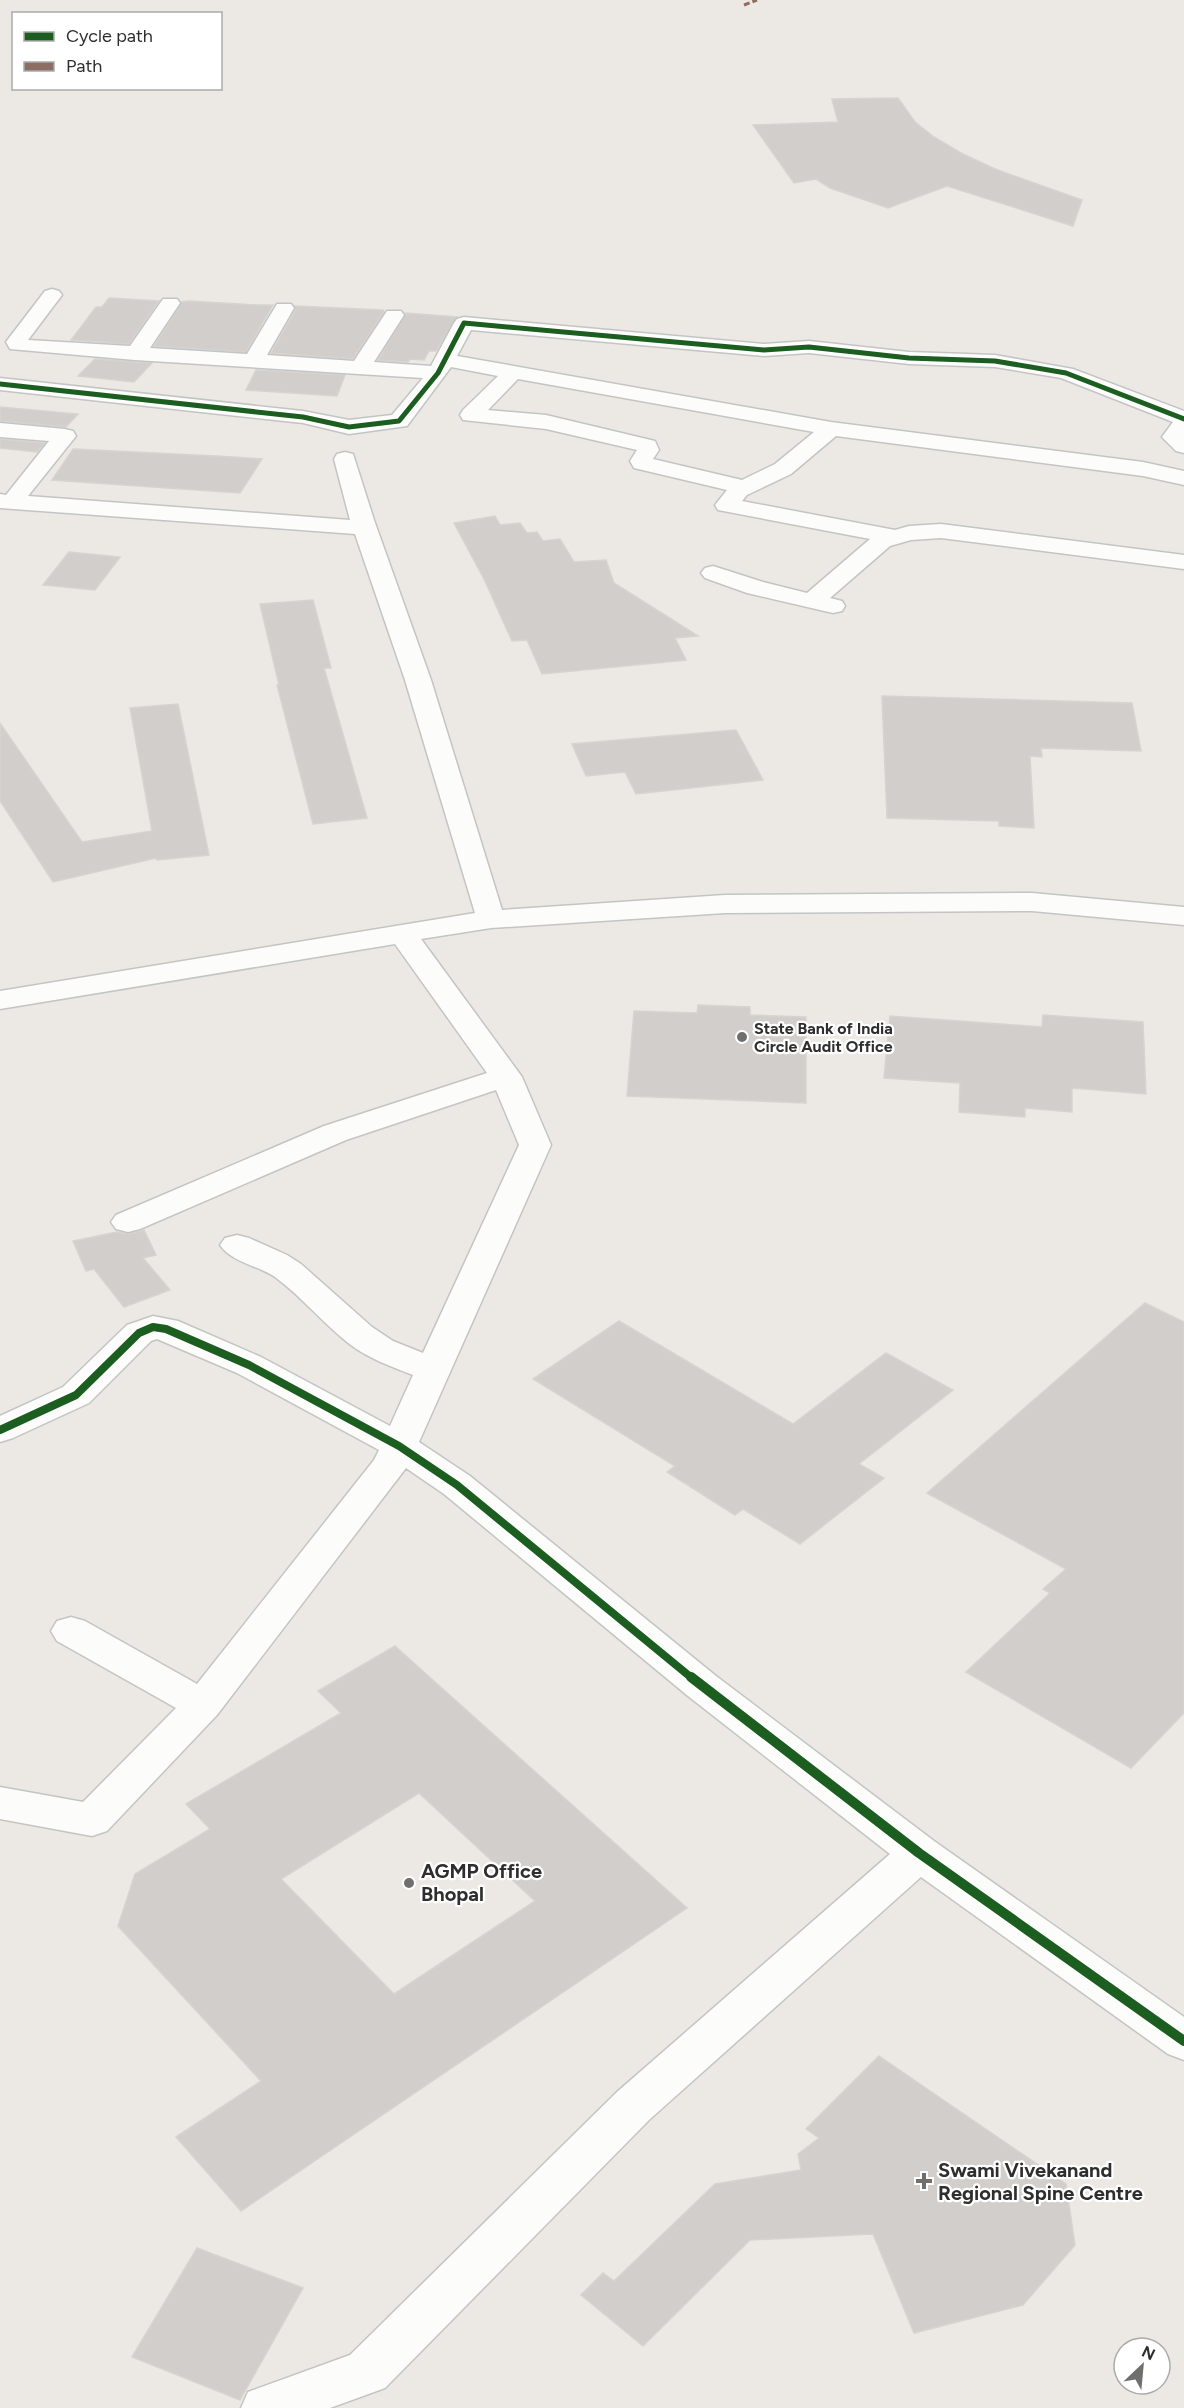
<svg xmlns="http://www.w3.org/2000/svg" width="1184" height="2408" font-family="Figtree,sans-serif">
<style>
.building{fill:#d1cecb;stroke:#d7d4d0;stroke-width:1.5;fill-rule:evenodd}
.lines{fill:none;stroke-linecap:round;stroke-linejoin:round}
.minor-casing{stroke:#c5c4c5;stroke-width:3}
.minor{fill:#fcfcfb;fill-rule:evenodd}
.quiet{stroke:#8d6e63;stroke-width:3;stroke-dasharray:6 3;stroke-linecap:butt}
.cycleway-far2-casing{stroke:#fff;stroke-width:8}
.cycleway-far1-casing{stroke:#fff;stroke-width:12}
.cycleway-casing{stroke:#fff;stroke-width:14}
.cycleway-far2{stroke:#1b5e20;stroke-width:5}
.cycleway-far1{stroke:#1b5e20;stroke-width:8}
.cycleway{stroke:#1b5e20;stroke-width:10}
.poi-dot{fill:#706f6e;stroke:#fff;stroke-width:2}
.labels{text-anchor:middle;dominant-baseline:central;stroke-width:4.5;stroke-linejoin:round;paint-order:stroke}
.poi-label{font-size:16px;font-weight:bold;fill:#2e2e2e;stroke:#fff;text-anchor:start}
.near-poi-label{font-size:20px;font-weight:bold;fill:#2e2e2e;stroke:#fff;text-anchor:start}
</style>
<rect width="100%" height="100%" fill="#ece8e4"/>
<!-- building -->
<g class="building">
<polygon points="898,98 915,122 934,137 961,153 995,169 1082,200 1073,226 947,186 888,208 830,188 816,179 794,183 753,125 838,122 832,99"/>
<polygon points="109,298 159,301 129,344 71,340 96,307 102,307"/>
<polygon points="189,301 257,305 273,305 246,352 154,346 182,302"/>
<polygon points="295,306 383,310 384,312 353,359 271,353 296,309"/>
<polygon points="406,313 457,317 436,351 429,351 424,360 410,359 408,362 378,360"/>
<polygon points="95,359 135,362 152,363 134,382 78,376"/>
<polygon points="256,370 345,375 337,396 246,390"/>
<polygon points="0,407 78,414 66,427 0,421"/>
<polygon points="0,439 45,443 37,452 0,448"/>
<polygon points="73,449 216,456 262,459 240,493 52,480"/>
<polygon points="495,516 500,525 520,523 527,533 537,532 543,541 560,539 574,562 606,560 614,583 698,636 675,638 686,660 542,674 527,640 512,641 484,579 454,523"/>
<polygon points="69,552 120,557 95,590 43,585"/>
<polygon points="313,600 331,668 324,668 367,818 313,824 277,685 279,685 260,604"/>
<polygon points="882,696 1132,703 1141,751 1041,748 1042,757 1030,756 1034,828 999,826 999,821 887,818"/>
<polygon points="178,704 209,855 157,860 156,858 53,882 0,801 0,723 82,842 152,831 130,708"/>
<polygon points="736,730 763,780 636,794 625,772 586,776 572,744"/>
<polygon points="698,1005 750,1007 750,1015 806,1017 806,1103 627,1096 634,1011 697,1013"/>
<polygon points="1043,1015 1143,1022 1146,1094 1072,1088 1072,1112 1025,1108 1025,1117 959,1112 960,1083 884,1078 890,1016 1042,1027"/>
<polygon points="144,1230 156,1255 143,1258 170,1290 124,1307 94,1269 86,1271 73,1241 117,1232 129,1234"/>
<polygon points="1145,1303 1184,1322 1184,1713 1131,1768 966,1672 1050,1593 1043,1589 1066,1569 927,1493"/>
<polygon points="619,1321 793,1424 886,1353 953,1390 859,1464 884,1478 800,1544 743,1509 735,1515 667,1472 675,1466 533,1379"/>
<path d="M 395,1646 L 687,1908 L 241,2211 L 176,2137 L 261,2081 L 118,1926 L 135,1874 L 210,1829 L 186,1804 L 341,1713 L 318,1691 ZM 419,1793 L 535,1901 L 394,1994 L 281,1879 Z"/>
<polygon points="879,2056 1066,2184 1075,2245 1023,2305 914,2333 873,2234 750,2240 643,2346 581,2295 603,2273 614,2281 715,2184 801,2170 798,2154 819,2138 806,2129"/>
<polygon points="197,2248 303,2288 240,2400 132,2357"/>
</g>
<g class="lines">
<defs>
<g id="minor">
<path d="M 52,289 L 59,291 L 62,295 L 28,340 L 130,346 L 163,299 L 177,299 L 180,303 L 150,348 L 247,354 L 277,304 L 291,304 L 294,308 L 267,355 L 354,361 L 387,311 L 401,311 L 404,315 L 374,362 L 431,366 L 454,323 L 457,319 L 464,317 L 764,344 L 809,341 L 909,352 L 995,355 L 1073,369 L 1184,411 L 1184,453 L 1176,451 L 1162,437 L 1173,422 L 1061,378 L 995,367 L 909,364 L 809,353 L 764,356 L 471,330 L 457,356 L 831,422 L 1143,462 L 1184,471 L 1184,485 L 1143,476 L 836,436 L 791,474 L 747,495 L 742,501 L 895,530 L 909,526 L 941,524 L 1184,555 L 1184,569 L 941,538 L 911,540 L 890,546 L 830,598 L 842,601 L 845,606 L 842,611 L 833,613 L 747,593 L 705,578 L 701,573 L 705,568 L 713,566 L 763,582 L 807,593 L 870,539 L 718,510 L 715,505 L 727,490 L 634,468 L 630,461 L 637,450 L 546,429 L 463,420 L 460,415 L 463,410 L 498,376 L 451,367 L 407,426 L 349,434 L 303,423 L 0,390 L 0,378 L 303,411 L 349,420 L 392,415 L 423,378 L 135,360 L 10,349 L 6,342 L 9,338 L 45,291 ZM 518,379 L 814,432 L 775,464 L 742,480 L 653,459 L 659,450 L 655,441 L 546,415 L 488,410 Z"/>
<path d="M 0,423 L 65,429 L 73,431 L 76,436 L 28,496 L 350,520 L 334,459 L 337,454 L 345,452 L 353,454 L 374,520 L 431,680 L 502,910 L 725,895 L 1032,893 L 1184,907 L 1184,925 L 1032,911 L 725,913 L 491,928 L 421,939 L 522,1077 L 551,1145 L 419,1442 L 470,1476 L 716,1676 L 934,1841 L 1184,2017 L 1184,2060 L 1168,2054 L 921,1877 L 649,2120 L 385,2388 L 330,2408 L 241,2408 L 248,2392 L 350,2355 L 617,2092 L 890,1854 L 688,1696 L 444,1494 L 406,1468 L 217,1715 L 107,1831 L 92,1836 L 0,1819 L 0,1787 L 83,1802 L 176,1708 L 57,1641 L 51,1631 L 57,1621 L 71,1617 L 85,1621 L 197,1684 L 374,1460 L 379,1450 L 237,1373 L 157,1339 L 151,1341 L 89,1403 L 13,1438 L 0,1442 L 0,1416 L 63,1387 L 127,1325 L 153,1316 L 178,1321 L 261,1357 L 390,1426 L 413,1375 C 390,1366 367,1358 347,1342 C 322,1322 301,1296 275,1277 C 259,1266 231,1262 220,1245 L 225,1238 L 237,1235 L 249,1238 L 287,1255 L 301,1264 L 372,1327 L 393,1341 L 423,1353 L 519,1145 L 496,1090 L 346,1140 L 140,1229 L 128,1232 L 116,1229 L 111,1222 L 116,1215 L 324,1126 L 487,1073 L 395,944 L 0,1009 L 0,991 L 475,913 L 405,680 L 355,534 L 0,508 L 0,494 L 6,495 L 49,441 L 0,437 Z"/>
</g>
</defs>
<!-- minor casing -->
<use href="#minor" class="minor-casing"/>
<!-- minor -->
<use href="#minor" class="minor"/>
<!-- quiet -->
<polyline class="quiet" points="744,5 757,0"/>
<defs>
<polyline id="cycleway-far2" points="0,384 303,417 349,427 399,421 438,373 464,323 764,350 809,347 909,358 995,361 1066,373 1184,419"/>
<polyline id="cycleway-far1" points="0,1430 76,1395 139,1333 153,1327 166,1329 249,1365 399,1446 457,1485 693,1679"/>
<polyline id="cycleway" points="691,1677 919,1853 1184,2041"/>
</defs>
<!-- cycleway-far2 casing -->
<use href="#cycleway-far2" class="cycleway-far2-casing"/>
<!-- cycleway-far1 casing -->
<use href="#cycleway-far1" class="cycleway-far1-casing"/>
<!-- cycleway casing -->
<use href="#cycleway" class="cycleway-casing"/>
<!-- cycleway-far2 -->
<use href="#cycleway-far2" class="cycleway-far2"/>
<!-- cycleway-far1 -->
<use href="#cycleway-far1" class="cycleway-far1"/>
<!-- cycleway -->
<use href="#cycleway" class="cycleway"/>
</g>
<!-- markers -->
<g class="poi-dot">
<circle cx="742" cy="1037" r="6"/>
<circle cx="409" cy="1883" r="6"/>
<path d="M921 2172h6v6h6v6h-6v6h-6v-6h-6v-6h6z"/>
</g>
<g class="labels">
<!-- poi labels -->
<g class="poi-label">
<text x="754" y="1028">State Bank of India<tspan x="754" dy="18">Circle Audit Office</tspan></text>
</g>
<!-- near-poi labels -->
<g class="near-poi-label">
<text x="421" y="1871">AGMP Office<tspan x="421" dy="23">Bhopal</tspan></text>
<text x="938" y="2170">Swami Vivekanand<tspan x="938" dy="23">Regional Spine Centre</tspan></text>
</g>
</g>
<!-- legend -->
<rect x="12" y="12" width="210" height="78" fill="#ffffff" stroke="#ababab" stroke-width="1.5"/>
<rect x="24" y="32" width="30" height="9" fill="#1b5e20" stroke="#ababab" stroke-width="1.5"/>
<text x="66" y="42" font-size="18" fill="#2e2e2e">Cycle path</text>
<rect x="24" y="62" width="30" height="9" fill="#8d6e63" stroke="#ababab" stroke-width="1.5"/>
<text x="66" y="72" font-size="18" fill="#2e2e2e">Path</text>
<!-- north arrow -->
<g transform="translate(1142 2366) rotate(26)"><circle r="28" fill="#ffffff" stroke="#ababab" stroke-width="1.5"/>
<path d="M0-4.5L10 22L0 15L-10 22Z" fill="#706f6e"/>
<text y="-9" font-size="16" font-weight="bold" text-anchor="middle" fill="#2e2e2e">N</text>
</g>
</svg>
